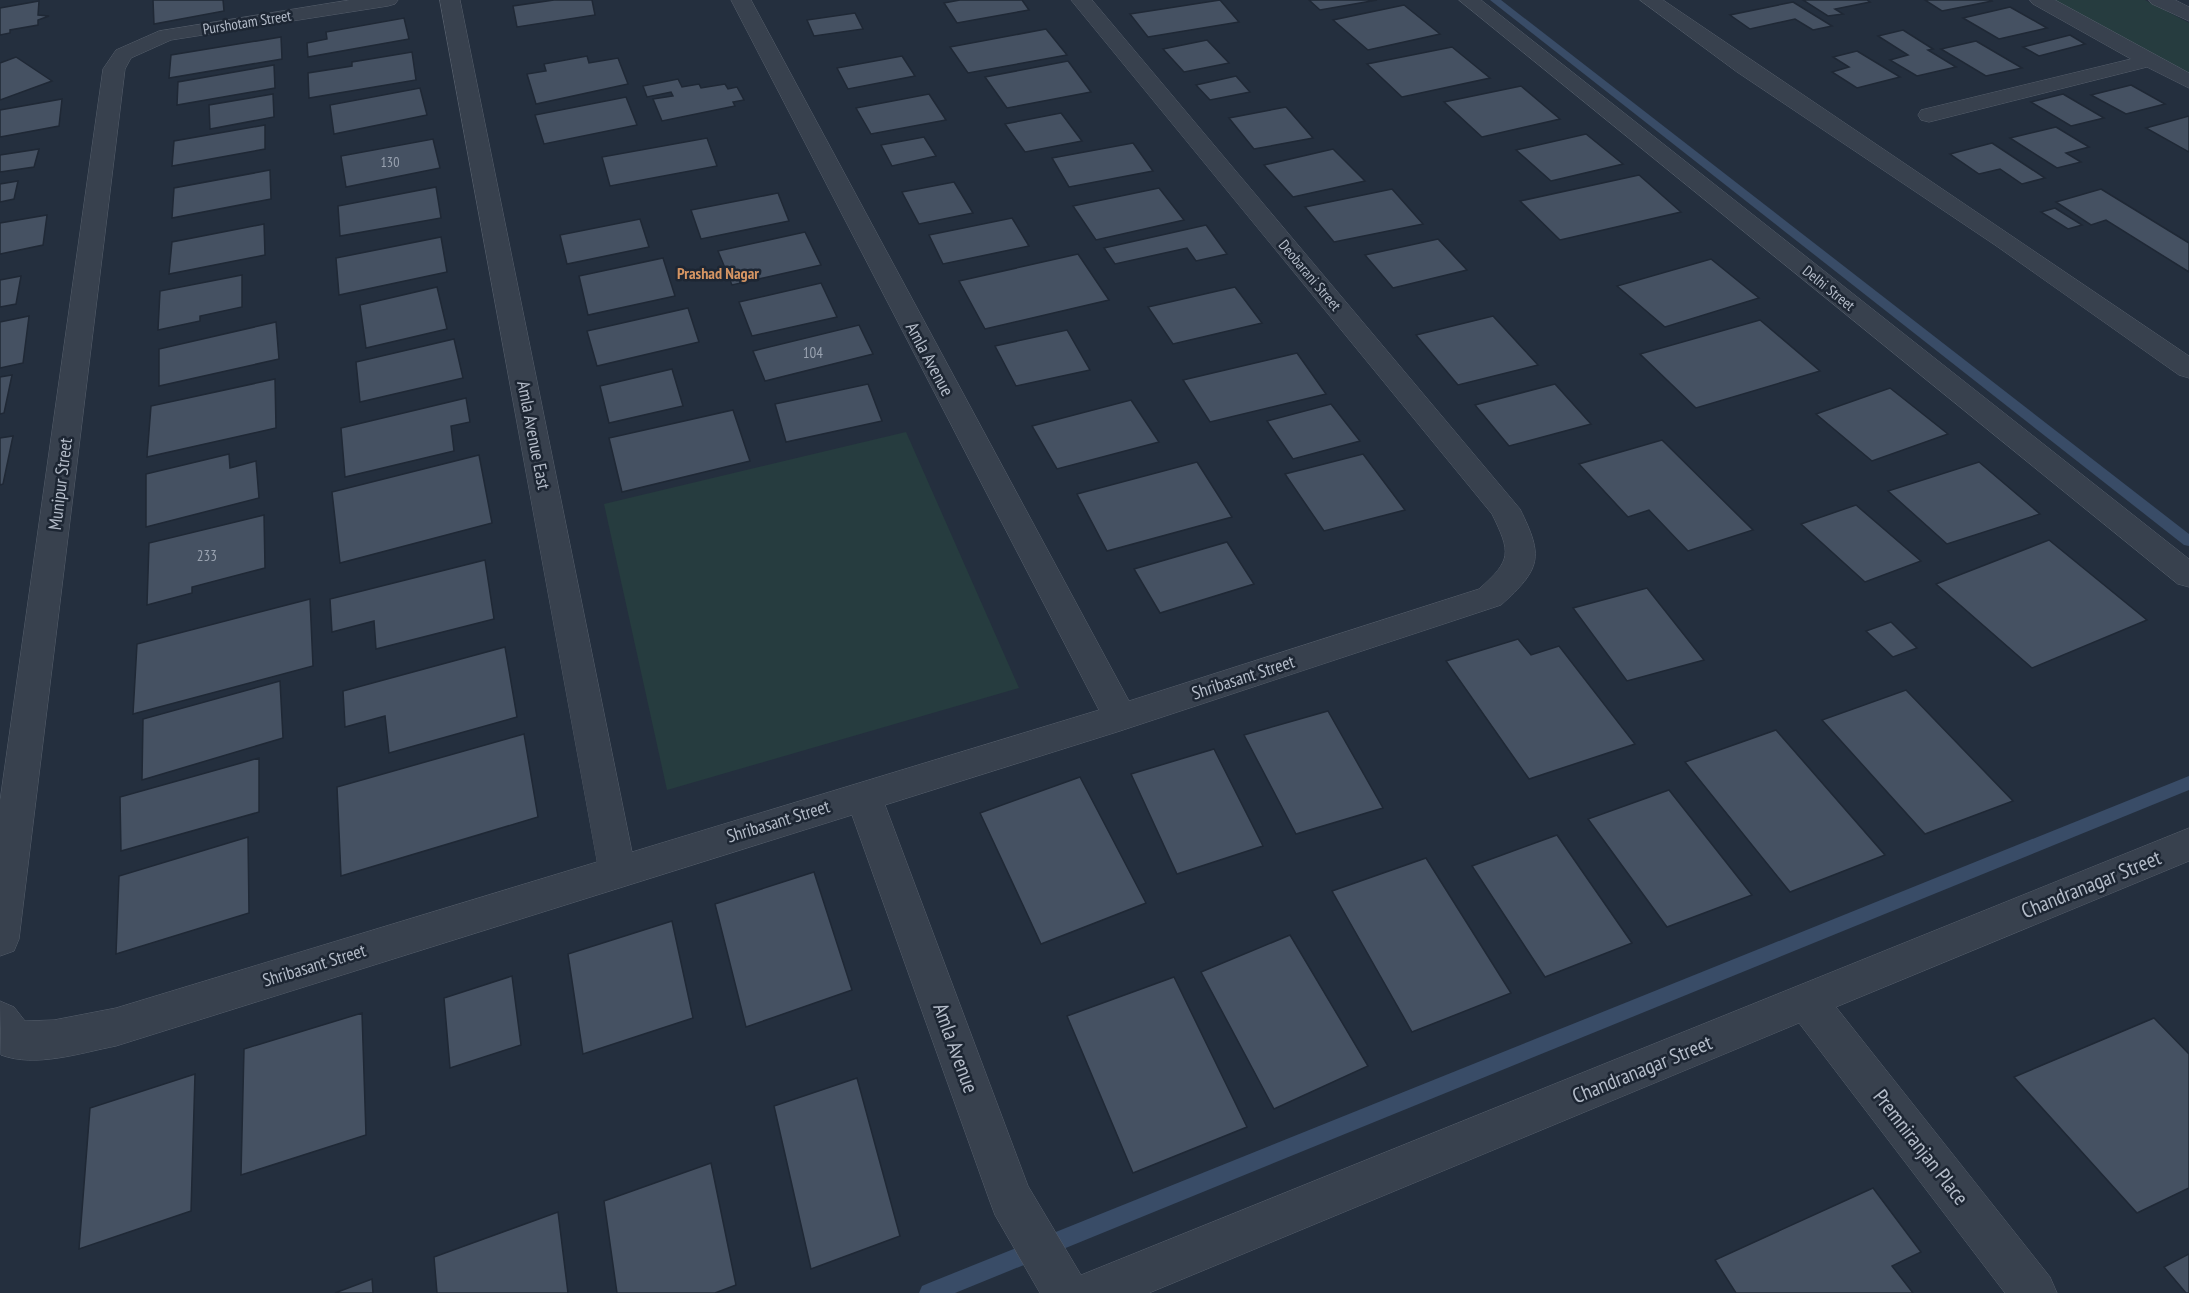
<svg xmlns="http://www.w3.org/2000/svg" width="2189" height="1293" font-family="'PT Sans Narrow',sans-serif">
	<rect width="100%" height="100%" fill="#242f3e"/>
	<!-- green -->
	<g fill="#263c3f">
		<polygon points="2054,0 2145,0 2189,23 2189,74"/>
		<polygon points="906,432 1019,688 667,790 604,504"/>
	</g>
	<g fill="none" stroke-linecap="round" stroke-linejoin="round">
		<!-- stream -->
		<g fill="#394c67" fill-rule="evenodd">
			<polygon points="1490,0 1501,0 2189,534 2189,546 2184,545"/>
			<polygon points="2189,776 2189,790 955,1293 919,1293 922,1286 929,1283"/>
		</g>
	</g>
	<!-- building -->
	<g fill="#455162" stroke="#1f2835" stroke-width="1.5">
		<polygon points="153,0 223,0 224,11 154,24"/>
		<polygon points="554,0 592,0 595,15 517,27 513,6"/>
		<polygon points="960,0 1022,0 1029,10 957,23 944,3"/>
		<polygon points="1220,0 1239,22 1148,37 1130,14"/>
		<polygon points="1309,0 1377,0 1320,10"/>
		<polygon points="1803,0 1867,0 1870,2 1835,9 1843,14 1828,16"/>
		<polygon points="1925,0 1991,0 1992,1 1942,11"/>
		<polygon points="39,1 38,15 49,16 38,20 38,25 10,30 10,33 0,35 0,8"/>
		<polygon points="1793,2 1832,26 1813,30 1795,19 1750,29 1730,15"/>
		<polygon points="1404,5 1440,34 1368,50 1333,20"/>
		<polygon points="2010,7 2047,28 1999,39 1963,18"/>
		<polygon points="855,13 863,29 814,36 807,20"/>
		<polygon points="404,18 409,39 308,57 307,43 327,39 326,32"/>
		<polygon points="1046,29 1067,55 968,73 950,47"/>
		<polygon points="1903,30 1933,49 1928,50 1956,67 1917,76 1890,60 1908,55 1878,36"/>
		<polygon points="2070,35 2085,44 2039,56 2023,47"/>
		<polygon points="281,37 282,59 169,78 171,55"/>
		<polygon points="1207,40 1229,63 1184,72 1163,49"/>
		<polygon points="1976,41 2022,68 1986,76 1941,49"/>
		<polygon points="1452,47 1490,78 1402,97 1367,64"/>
		<polygon points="1857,51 1900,77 1857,88 1832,72 1849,67 1833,57"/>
		<polygon points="412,52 416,80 309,98 308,73 352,66 352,62"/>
		<polygon points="587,56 589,63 618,58 628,84 536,104 527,74 546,71 544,64"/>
		<polygon points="902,56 915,76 848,89 837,68"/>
		<polygon points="16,57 52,81 0,100 0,63"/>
		<polygon points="1068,61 1091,92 1007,108 985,77"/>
		<polygon points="274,65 275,88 177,105 178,82"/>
		<polygon points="1236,76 1250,92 1210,100 1196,85"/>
		<polygon points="678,79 682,87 699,84 701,88 725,84 728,89 737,87 744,100 733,102 735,106 662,121 653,99 673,96 671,92 647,97 643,86"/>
		<polygon points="2131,85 2165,104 2126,114 2091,95"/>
		<polygon points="1521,86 1560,119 1482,137 1444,102"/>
		<polygon points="420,88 427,115 334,134 330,105"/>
		<polygon points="273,94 274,117 210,129 209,105"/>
		<polygon points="929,94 946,120 871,134 856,108"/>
		<polygon points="2063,94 2104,118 2071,126 2031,102"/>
		<polygon points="626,97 637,125 544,144 535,115"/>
		<polygon points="62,99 59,126 0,137 0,110"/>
		<polygon points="1286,107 1313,138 1254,149 1229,118"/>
		<polygon points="1061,113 1082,141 1025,152 1005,124"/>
		<polygon points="2189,116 2189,152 2146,128"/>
		<polygon points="265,125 265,149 172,166 174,141"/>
		<polygon points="2056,127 2089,147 2066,153 2081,162 2057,168 2010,138"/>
		<polygon points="1586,134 1623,164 1551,181 1516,150"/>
		<polygon points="924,137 936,156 892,166 881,145"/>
		<polygon points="707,138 717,166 610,186 602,157"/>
		<polygon points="433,139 440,168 346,187 341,156"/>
		<polygon points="1133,143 1153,171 1069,187 1052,158"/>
		<polygon points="1992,143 2045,178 2022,184 2000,169 1979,174 1950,154"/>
		<polygon points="39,149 34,167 0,172 0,155"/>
		<polygon points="1333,149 1365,181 1293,197 1264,165"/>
		<polygon points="270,170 271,199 172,218 174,188"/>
		<polygon points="1639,175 1681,212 1560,240 1520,201"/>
		<polygon points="18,181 14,199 0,202 0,184"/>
		<polygon points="954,182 973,213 919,224 902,192"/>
		<polygon points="436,187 441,218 340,236 338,206"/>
		<polygon points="1159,188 1184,220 1096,240 1073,206"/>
		<polygon points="1392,189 1423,224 1334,242 1305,207"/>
		<polygon points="2101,189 2189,243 2189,272 2106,220 2091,225 2056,202"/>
		<polygon points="778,193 789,221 701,239 691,210"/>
		<polygon points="2055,208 2082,225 2068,229 2041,212"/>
		<polygon points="47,215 43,245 0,254 0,223"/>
		<polygon points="1012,218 1029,246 943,264 929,235"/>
		<polygon points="640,219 649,247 567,264 560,235"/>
		<polygon points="264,224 265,255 169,274 172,242"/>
		<polygon points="1206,225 1227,254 1196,261 1187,248 1115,264 1104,248"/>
		<polygon points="805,232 821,265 732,285 718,251"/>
		<polygon points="441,237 447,272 339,295 336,258"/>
		<polygon points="1438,239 1467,270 1393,288 1365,255"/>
		<polygon points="1078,254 1109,300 985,329 959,281"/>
		<polygon points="663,258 675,296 588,315 579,276"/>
		<polygon points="1711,259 1759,298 1665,327 1617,286"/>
		<polygon points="242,275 242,307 200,316 200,321 158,330 160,291"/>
		<polygon points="21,276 16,304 0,307 0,280"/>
		<polygon points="821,283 837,317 752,336 739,302"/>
		<polygon points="437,287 447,329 366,348 360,305"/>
		<polygon points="1235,287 1262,323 1173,344 1148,307"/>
		<polygon points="688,308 699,342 597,366 587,331"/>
		<polygon points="29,316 23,363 0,368 0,322"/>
		<polygon points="1493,316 1538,365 1458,385 1416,335"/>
		<polygon points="1760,320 1820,371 1696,408 1640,354"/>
		<polygon points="276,322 279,359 159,386 159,349"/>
		<polygon points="859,325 873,354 765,381 753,351"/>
		<polygon points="1067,330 1090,370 1016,386 995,346"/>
		<polygon points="454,339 463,378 360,402 356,362"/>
		<polygon points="1297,353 1326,394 1210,422 1183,380"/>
		<polygon points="672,369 683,406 609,423 600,386"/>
		<polygon points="12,375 4,413 0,414 0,377"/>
		<polygon points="275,379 276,428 147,457 151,406"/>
		<polygon points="868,384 882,421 786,442 775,404"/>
		<polygon points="1555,384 1591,424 1509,446 1475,405"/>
		<polygon points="1890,388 1948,434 1872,461 1816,414"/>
		<polygon points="466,398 470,422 451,426 454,451 345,477 341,428"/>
		<polygon points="1131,400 1159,442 1057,469 1032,426"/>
		<polygon points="1331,404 1360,441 1293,459 1267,421"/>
		<polygon points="733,410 750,461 622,492 609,438"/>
		<polygon points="13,436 3,484 0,485 0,438"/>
		<polygon points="1662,440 1753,530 1688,551 1649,510 1628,517 1579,464"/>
		<polygon points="229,454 230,468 256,461 259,498 146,527 146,474"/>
		<polygon points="1363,454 1405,510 1324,531 1285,474"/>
		<polygon points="479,455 492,523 340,563 332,492"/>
		<polygon points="1197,462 1232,517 1107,551 1077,494"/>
		<polygon points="1979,462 2040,514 1947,544 1888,491"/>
		<polygon points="1856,505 1921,561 1865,582 1801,524"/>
		<polygon points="264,515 265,568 192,587 192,593 147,605 149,543"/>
		<polygon points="2049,540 2147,620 2032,668 1936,584"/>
		<polygon points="1227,542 1254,584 1160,613 1134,569"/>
		<polygon points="485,560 494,619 376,649 374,621 332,632 330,599"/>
		<polygon points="1647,588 1704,660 1627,681 1573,608"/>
		<polygon points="310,599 313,666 133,714 137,644"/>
		<polygon points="1891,622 1917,648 1893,657 1866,631"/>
		<polygon points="1518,639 1531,655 1559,646 1635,744 1529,779 1446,661"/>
		<polygon points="505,647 517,717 389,753 385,716 345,727 343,691"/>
		<polygon points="280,681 283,738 142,780 143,719"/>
		<polygon points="1906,690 2013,801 1925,834 1822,720"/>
		<polygon points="1328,711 1383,808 1296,834 1244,735"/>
		<polygon points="1776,730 1885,855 1790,892 1685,762"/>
		<polygon points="524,734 538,817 341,876 337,787"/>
		<polygon points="1214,749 1263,846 1177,874 1131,774"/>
		<polygon points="259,758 259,812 121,851 120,797"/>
		<polygon points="1080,777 1146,903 1041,944 980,813"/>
		<polygon points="1669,790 1752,895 1667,927 1588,819"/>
		<polygon points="1557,835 1632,943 1545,977 1472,866"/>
		<polygon points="248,837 249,913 116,954 119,876"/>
		<polygon points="1426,858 1511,993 1412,1032 1332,891"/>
		<polygon points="814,872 852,990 746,1027 715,904"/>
		<polygon points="672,921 693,1018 583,1054 568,954"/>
		<polygon points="1290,935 1368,1066 1274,1109 1201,972"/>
		<polygon points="512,976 521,1045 450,1068 444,998"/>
		<polygon points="1174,977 1247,1127 1133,1173 1067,1016"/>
		<polygon points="362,1013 366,1135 241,1175 244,1049"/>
		<polygon points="2154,1018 2189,1054 2189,1188 2137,1213 2014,1077"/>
		<polygon points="195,1074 191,1211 79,1249 90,1108"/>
		<polygon points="857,1078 900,1236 811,1269 774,1106"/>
		<polygon points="711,1163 736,1285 715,1293 617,1293 604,1201"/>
		<polygon points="1873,1188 1921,1252 1892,1266 1913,1293 1736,1293 1715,1260"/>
		<polygon points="558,1212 568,1293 437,1293 434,1257"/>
		<polygon points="2189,1254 2189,1293 2186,1293 2164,1267"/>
		<polygon points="372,1279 373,1293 335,1293"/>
	</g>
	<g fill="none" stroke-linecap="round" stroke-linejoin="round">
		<!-- minor casing -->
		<g stroke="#565f6c" stroke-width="1">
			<g id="minor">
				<polygon points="350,0 398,0 395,4 388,6 171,40 131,58 125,69 19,939 14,951 0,956 0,801 103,69 116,50 159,31"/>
				<path d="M 440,0 L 460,0 L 632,852 L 1099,710 L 731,0 L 751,0 L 1129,701 L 1479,589 C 1512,560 1511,553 1492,514 L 1071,0 L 1092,0 L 1520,509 C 1544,557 1541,569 1501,605 L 1120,731 L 885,805 L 1028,1186 L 1081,1275 L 2189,828 L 2189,861 L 1836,1007 L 2050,1277 L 2057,1293 L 2005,1293 L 1799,1023 L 1149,1293 L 1040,1293 L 995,1215 L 989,1199 L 852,815 L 116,1046 C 80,1053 36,1068 1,1055 L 0,1001 L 14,1007 L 25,1021 L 54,1020 L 116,1008 L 597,862 Z"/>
				<polygon points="1459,0 1481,0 2189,559 2189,587 2178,584"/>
				<polygon points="1640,0 1663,0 2189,356 2189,378 2179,375 1995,245 1737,72"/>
				<polygon points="2030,0 2055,0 2189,73 2189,88 2147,67 1929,122 1921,120 1918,115 1921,110 2131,59 2033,4"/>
				<polygon points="2149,0 2175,0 2189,7 2189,21 2152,4"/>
			</g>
		</g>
		<!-- minor -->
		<use href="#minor" fill="#38414e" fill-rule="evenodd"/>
	</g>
	<g text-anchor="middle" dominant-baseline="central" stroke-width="5" stroke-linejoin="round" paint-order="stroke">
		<!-- far-number labels -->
		<g font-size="14" fill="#98a1af">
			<text x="390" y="162">130</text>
		</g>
		<!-- far-street labels -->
		<g font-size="15" fill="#b4bcc9" stroke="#1d2633">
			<text transform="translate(247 22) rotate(-9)">Purshotam Street</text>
			<text transform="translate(1310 275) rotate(50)">Deobarani Street</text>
			<text transform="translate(1829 288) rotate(39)">Delhi Street</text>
		</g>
		<!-- number labels -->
		<g font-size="15" fill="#98a1af">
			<text x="813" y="352">104</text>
			<text x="207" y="555">233</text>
		</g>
		<!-- far-neighbourhood labels -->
		<g font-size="16" font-weight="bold" fill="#d59563" stroke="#1d2633">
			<text x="718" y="273">Prashad Nagar</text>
		</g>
		<!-- street labels -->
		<g font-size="18" fill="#b4bcc9" stroke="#1d2633">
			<text transform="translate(930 359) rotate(62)">Amla Avenue</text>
			<text transform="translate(534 435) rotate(79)">Amla Avenue East</text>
			<text transform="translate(60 484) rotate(-83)">Munipur Street</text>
			<text transform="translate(1243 677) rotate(-18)">Shribasant Street</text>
			<text transform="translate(778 821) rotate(-17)">Shribasant Street</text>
			<text transform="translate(314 965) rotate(-17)">Shribasant Street</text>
		</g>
		<!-- near-street labels -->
		<g font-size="21" fill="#b4bcc9" stroke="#1d2633">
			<text transform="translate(2091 884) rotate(-22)">Chandranagar Street</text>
			<text transform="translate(956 1048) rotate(70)">Amla Avenue</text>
			<text transform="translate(1642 1069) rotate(-22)">Chandranagar Street</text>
			<text transform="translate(1921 1147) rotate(52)">Premniranjan Place</text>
		</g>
	</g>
</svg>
